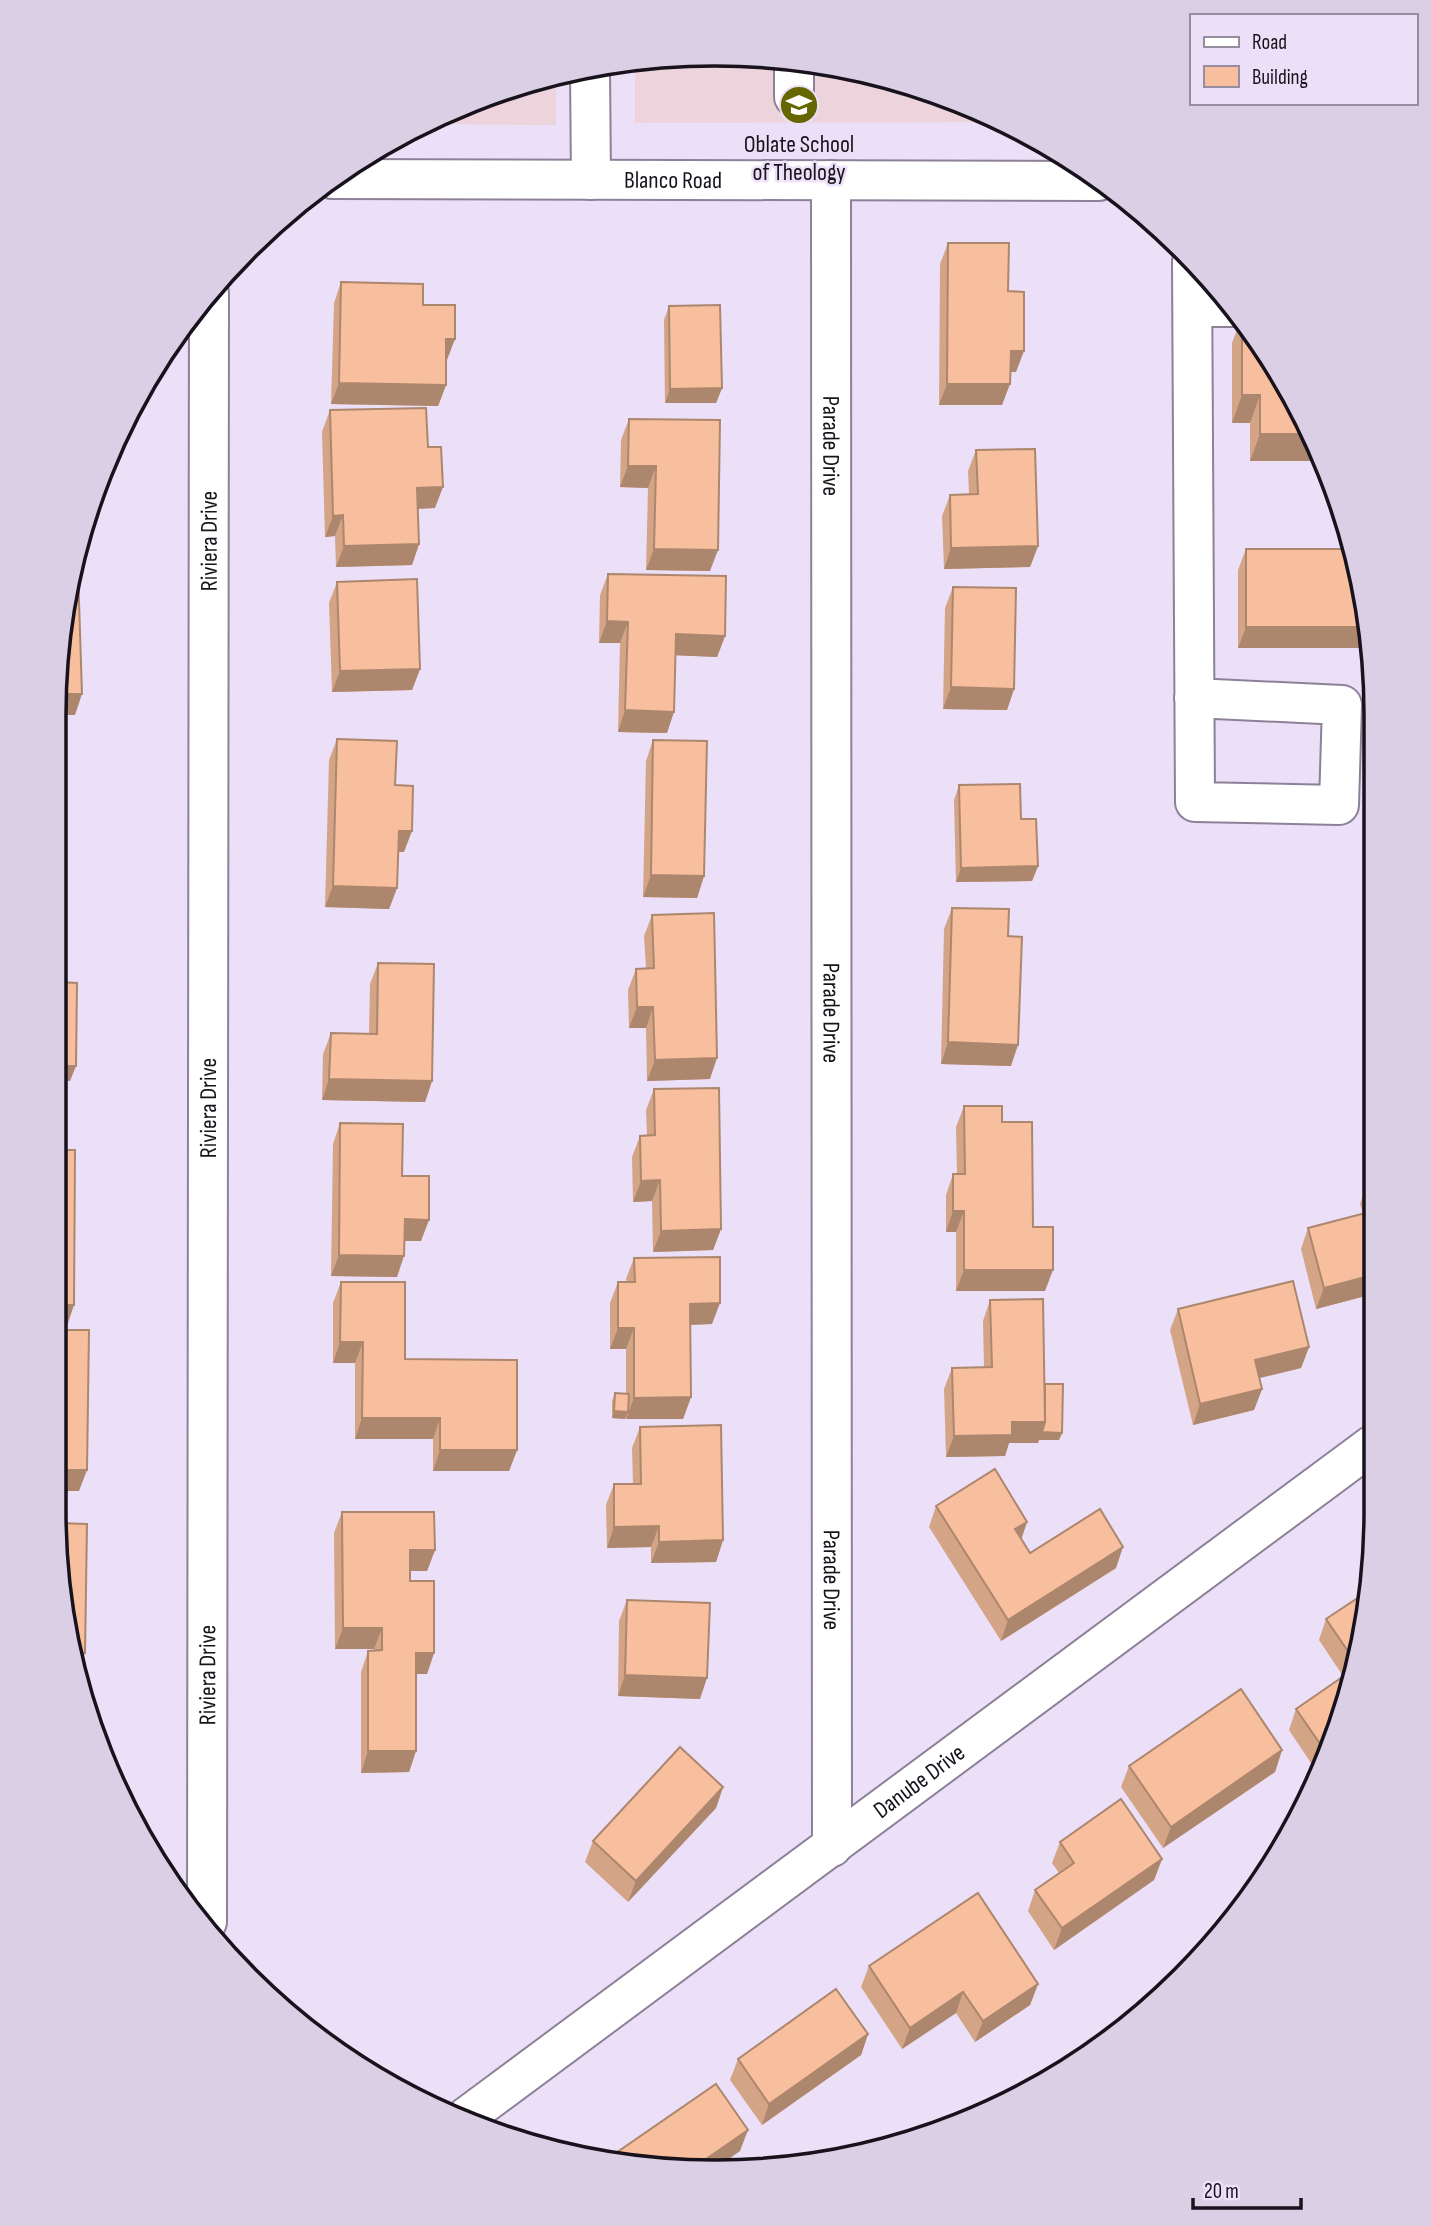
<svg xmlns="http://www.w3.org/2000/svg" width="1431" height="2226" font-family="'Sofia Sans Condensed',sans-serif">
	<rect width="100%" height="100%" fill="#ecdff8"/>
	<!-- education -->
	<g fill="#edd4dc">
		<polygon points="672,56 801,60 928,89 999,122 635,123 635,62"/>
		<polygon points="556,75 556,125 420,124 544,77"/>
	</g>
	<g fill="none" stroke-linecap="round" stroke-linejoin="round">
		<!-- minor casing -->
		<g stroke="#8d8198" stroke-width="42">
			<g id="minor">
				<polyline points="794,60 794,97"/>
				<polyline points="590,69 591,180"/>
				<path id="s1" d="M 831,180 L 832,1847"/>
				<polyline points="1192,262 1195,802 1339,805 1342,705 1194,698"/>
				<polyline points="1193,307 1235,307"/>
				<path id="s2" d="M 207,1922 L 209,293"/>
				<path id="s3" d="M 466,2117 L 1372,1445"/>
			</g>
		</g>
		<!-- major casing -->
		<g stroke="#8d8198" stroke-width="42">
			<g id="major">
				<path id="s4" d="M 332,179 L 1099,181"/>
			</g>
		</g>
		<!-- minor -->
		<use href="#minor" stroke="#fff" stroke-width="38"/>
		<!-- major -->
		<use href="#major" stroke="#fff" stroke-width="38"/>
	</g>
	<!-- wall -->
	<g fill="#d4a487">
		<polygon points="948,243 1008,291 1016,372 1010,372 1002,405 939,405 940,264"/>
		<polygon points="341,282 423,305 447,360 446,360 446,385 438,406 331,404 334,303"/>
		<polygon points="669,306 722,388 716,403 665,403 664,320"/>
		<polygon points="1242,316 1323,461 1250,461 1250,423 1232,423 1232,343"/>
		<polygon points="330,410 428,447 435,508 418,509 419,544 412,565 336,567 335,536 325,537 322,432"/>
		<polygon points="629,419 720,420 710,571 646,570 648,488 620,487 621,440"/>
		<polygon points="976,450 1038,546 1030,567 944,569 942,516 950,495 969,494 968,471"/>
		<polygon points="1246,549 1371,648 1238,648 1238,570"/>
		<polygon points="608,574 725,636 717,657 676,655 667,733 618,732 620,643 599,643 600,595"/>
		<polygon points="337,582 420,669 412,690 332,692 329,603"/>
		<polygon points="953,587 1014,689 1007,710 943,709 945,608"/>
		<polygon points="337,739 395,785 404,852 398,852 397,888 389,909 325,907 329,760"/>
		<polygon points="653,740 704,876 697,898 643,897 646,761"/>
		<polygon points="959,785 1021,819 1038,866 1032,881 956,882 954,800"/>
		<polygon points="952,908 1008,936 1011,1066 941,1064 944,929"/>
		<polygon points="652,915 710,1079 647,1081 646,1028 629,1028 628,990 636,969 646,968 644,936"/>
		<polygon points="378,963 432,1081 425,1102 322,1100 323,1054 331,1033 369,1033 370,984"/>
		<polygon points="654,1089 721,1229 713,1250 653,1252 652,1201 633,1202 632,1157 640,1136 647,1135 646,1110"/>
		<polygon points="964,1106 1002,1122 1033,1227 1045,1291 956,1291 956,1232 946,1232 946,1195 953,1174 957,1174 956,1127"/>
		<polygon points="340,1123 402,1176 421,1241 405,1241 397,1277 331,1276 333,1144"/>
		<polygon points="1373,1181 1373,1294 1316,1309 1301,1249 1308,1228 1363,1213 1360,1204 1367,1183"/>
		<polygon points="634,1258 712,1324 691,1325 691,1397 683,1419 626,1419 626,1416 625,1419 612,1418 612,1401 615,1393 626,1394 626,1349 610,1349 610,1303 618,1282 627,1282 626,1279"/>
		<polygon points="341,1282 405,1359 517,1450 509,1471 433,1471 433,1439 355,1439 355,1363 333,1363 333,1303"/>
		<polygon points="990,1300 1045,1384 1062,1433 1059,1440 1039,1440 1038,1443 1009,1443 1005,1456 946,1457 944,1389 952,1368 984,1367 983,1321"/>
		<polygon points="1178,1309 1309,1347 1301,1368 1259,1378 1262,1389 1254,1410 1193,1425 1170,1330"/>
		<polygon points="640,1427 723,1540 716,1562 651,1563 651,1547 607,1548 606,1505 614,1484 633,1484 632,1448"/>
		<polygon points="936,1506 1027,1522 1021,1539 1030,1553 1116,1568 1001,1641 929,1527"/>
		<polygon points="342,1512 435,1550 427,1571 410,1571 410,1581 434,1653 427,1674 416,1674 416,1751 409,1772 361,1773 361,1672 368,1651 374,1651 374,1649 335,1649 334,1533"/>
		<polygon points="1371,1596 1329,1755 1313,1766 1289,1730 1296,1709 1343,1676 1319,1640 1326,1619"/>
		<polygon points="627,1600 700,1699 618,1696 619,1621"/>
		<polygon points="1282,1750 1275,1772 1163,1848 1121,1787 1129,1766"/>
		<polygon points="723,1787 716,1808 628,1902 585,1862 593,1841"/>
		<polygon points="1300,1806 1285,1830 1284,1828 1289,1814"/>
		<polygon points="1060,1842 1162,1859 1154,1880 1054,1950 1028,1911 1035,1890 1059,1873 1052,1863"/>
		<polygon points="869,1966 1038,1984 1030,2005 975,2042 956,2013 902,2049 861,1987"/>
		<polygon points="868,2034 861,2055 762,2125 730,2080 738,2059"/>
	</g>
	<!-- shaded-wall -->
	<g fill="#ad866e">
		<polygon points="446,339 455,339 447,360 439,360"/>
		<polygon points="1011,351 1024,351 1016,372 1003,372"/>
		<polygon points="339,383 446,385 438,406 331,404"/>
		<polygon points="947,384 1010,384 1002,405 939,405"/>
		<polygon points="722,388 716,403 665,403 670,389"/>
		<polygon points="1242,395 1260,395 1250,423 1232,423"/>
		<polygon points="1260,434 1312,434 1323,461 1250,461"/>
		<polygon points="628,466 656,466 648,488 620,487"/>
		<polygon points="443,487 435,508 410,509 417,488"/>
		<polygon points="343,515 335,536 325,537 333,516"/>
		<polygon points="419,544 412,565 336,567 344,546"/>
		<polygon points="1038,546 1030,567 944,569 951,548"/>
		<polygon points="654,549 718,550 710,571 646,570"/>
		<polygon points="607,621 628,622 620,643 599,643"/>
		<polygon points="1246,627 1368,627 1371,648 1238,648"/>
		<polygon points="676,634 725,636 717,657 668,655"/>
		<polygon points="420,669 412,690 332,692 340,671"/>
		<polygon points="951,687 1014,689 1007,710 943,709"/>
		<polygon points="60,694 82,694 75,715 59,715"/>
		<polygon points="625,710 674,712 667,733 618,732"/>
		<polygon points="399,831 412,831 404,852 391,852"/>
		<polygon points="1038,866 1032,881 956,882 961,868"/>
		<polygon points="651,875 704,876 697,898 643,897"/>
		<polygon points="333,886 397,888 389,909 325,907"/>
		<polygon points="637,1007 653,1007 646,1028 629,1028"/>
		<polygon points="948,1042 1018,1045 1011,1066 941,1064"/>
		<polygon points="717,1058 710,1079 647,1081 655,1060"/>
		<polygon points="57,1066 76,1066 70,1081 57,1080"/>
		<polygon points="329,1079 432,1081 425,1102 322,1100"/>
		<polygon points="660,1180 652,1201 633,1202 641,1181"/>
		<polygon points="953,1211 964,1211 956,1232 946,1232"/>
		<polygon points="405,1219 429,1220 421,1241 397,1241"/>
		<polygon points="721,1229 713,1250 653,1252 661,1231"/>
		<polygon points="339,1255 404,1256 397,1277 331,1276"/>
		<polygon points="964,1270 1053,1270 1045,1291 956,1291"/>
		<polygon points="1373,1275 1373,1294 1316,1309 1324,1288"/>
		<polygon points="720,1303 712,1324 683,1325 690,1304"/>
		<polygon points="56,1305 74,1305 67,1326 55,1326"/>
		<polygon points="618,1328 634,1328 626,1349 610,1349"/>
		<polygon points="340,1342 363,1342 355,1363 333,1363"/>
		<polygon points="1309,1347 1301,1368 1247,1381 1255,1360"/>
		<polygon points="1262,1389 1254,1410 1193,1425 1200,1404"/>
		<polygon points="691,1397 683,1419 626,1419 634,1398"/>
		<polygon points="614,1411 628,1412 625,1419 612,1418"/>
		<polygon points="362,1418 440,1418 433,1439 355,1439"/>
		<polygon points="1012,1422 1045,1422 1062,1433 1059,1440 1039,1440 1038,1443 1009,1443 1005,1456 946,1457 954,1436"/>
		<polygon points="440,1450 517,1450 509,1471 433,1471"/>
		<polygon points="55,1470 87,1470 79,1491 54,1491"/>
		<polygon points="1027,1522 1020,1543 1015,1529"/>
		<polygon points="659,1526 651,1547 607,1548 614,1527"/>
		<polygon points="723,1540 716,1562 651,1563 659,1542"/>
		<polygon points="1123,1547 1116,1568 1001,1641 1008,1620"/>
		<polygon points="410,1550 435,1550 427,1571 403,1571"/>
		<polygon points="343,1628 382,1628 374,1649 335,1649"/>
		<polygon points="78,1653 85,1653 80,1666"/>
		<polygon points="416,1653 434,1653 427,1674 408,1674"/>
		<polygon points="625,1675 707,1678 700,1699 618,1696"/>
		<polygon points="1334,1736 1329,1755 1313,1766 1321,1745"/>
		<polygon points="1282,1750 1275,1772 1163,1848 1171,1827"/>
		<polygon points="368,1751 416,1751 409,1772 361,1773"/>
		<polygon points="723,1787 716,1808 628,1902 636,1881"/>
		<polygon points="1162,1859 1154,1880 1054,1950 1062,1928"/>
		<polygon points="1038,1984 1030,2005 975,2042 983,2021"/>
		<polygon points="963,1992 956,2013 902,2049 910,2028"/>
		<polygon points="868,2034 861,2055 762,2125 769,2104"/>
		<polygon points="748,2130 740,2151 719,2166 693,2168"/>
	</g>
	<!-- building -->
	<g fill="#f7bf9d" stroke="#ad866e" stroke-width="2">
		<polygon points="948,243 1009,243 1008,291 1024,292 1024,351 1011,351 1010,384 947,384"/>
		<polygon points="341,282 423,284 423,305 455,305 455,339 446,339 446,385 339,383"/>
		<polygon points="720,305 722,388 670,389 669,306"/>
		<polygon points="1242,316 1308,423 1312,434 1260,434 1260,395 1242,395"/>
		<polygon points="426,408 428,447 441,447 443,487 417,488 419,544 344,546 343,515 333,516 330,410"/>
		<polygon points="629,419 720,420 718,550 654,549 656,466 628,466"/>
		<polygon points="1035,449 1038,546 951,548 950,495 978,494 976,450"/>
		<polygon points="1246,549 1355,549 1368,627 1246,627"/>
		<polygon points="78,570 82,694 60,694 60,629"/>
		<polygon points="608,574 726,576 725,636 676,634 674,712 625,710 628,622 607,621"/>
		<polygon points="417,579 420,669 340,671 337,582"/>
		<polygon points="953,587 1016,588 1014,689 951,687"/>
		<polygon points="337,739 397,741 395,785 413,786 412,831 399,831 397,888 333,886"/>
		<polygon points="653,740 707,741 704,876 651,875"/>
		<polygon points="1020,784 1021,819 1036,819 1038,866 961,868 959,785"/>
		<polygon points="952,908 1009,909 1008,936 1022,937 1018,1045 948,1042"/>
		<polygon points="714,913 717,1058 655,1060 653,1007 637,1007 636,969 654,968 652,915"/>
		<polygon points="378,963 434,964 432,1081 329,1079 331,1033 377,1034"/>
		<polygon points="58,982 77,983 76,1066 57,1066"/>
		<polygon points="719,1088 721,1229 661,1231 660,1180 641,1181 640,1136 655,1135 654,1089"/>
		<polygon points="964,1106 1002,1106 1002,1122 1032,1122 1033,1227 1053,1227 1053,1270 964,1270 964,1211 953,1211 953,1174 965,1174"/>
		<polygon points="340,1123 403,1124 402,1176 429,1176 429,1220 405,1219 404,1256 339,1255"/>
		<polygon points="57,1150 75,1150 74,1305 56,1305"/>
		<polygon points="1373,1181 1373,1202 1367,1183"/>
		<polygon points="1373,1211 1373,1275 1324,1288 1308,1228"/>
		<polygon points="720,1257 720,1303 690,1304 691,1397 634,1398 634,1328 618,1328 618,1282 635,1282 634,1258"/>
		<polygon points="1293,1281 1309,1347 1255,1360 1262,1389 1200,1404 1178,1309"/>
		<polygon points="341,1282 405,1282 405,1359 517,1360 517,1450 440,1450 440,1418 362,1418 363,1342 340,1342"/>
		<polygon points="1043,1299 1045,1422 1012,1422 1012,1435 954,1436 952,1368 992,1367 990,1300"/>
		<polygon points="55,1330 89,1330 87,1470 55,1470"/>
		<polygon points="1045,1384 1063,1384 1062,1433 1042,1432 1045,1422"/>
		<polygon points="615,1393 629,1394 628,1412 614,1411"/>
		<polygon points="721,1425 723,1540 659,1542 659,1526 614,1527 614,1484 641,1484 640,1427"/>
		<polygon points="995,1469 1027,1522 1015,1529 1030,1553 1100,1509 1123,1547 1008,1620 936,1506"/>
		<polygon points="342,1512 434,1512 435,1550 410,1550 410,1581 434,1581 434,1653 416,1653 416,1751 368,1751 368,1651 382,1650 382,1628 343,1628"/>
		<polygon points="56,1523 87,1524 85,1653 78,1653"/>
		<polygon points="1371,1589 1371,1596 1354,1660 1326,1619"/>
		<polygon points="627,1600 710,1603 707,1678 625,1675"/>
		<polygon points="1351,1671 1334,1736 1321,1745 1296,1709"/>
		<polygon points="1241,1689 1282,1750 1171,1827 1129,1766"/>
		<polygon points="680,1747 723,1787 636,1881 593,1841"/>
		<polygon points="1121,1799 1162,1859 1062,1928 1035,1890 1074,1863 1060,1842"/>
		<polygon points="1300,1806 1292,1818 1289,1814"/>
		<polygon points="978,1893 1038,1984 983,2021 963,1992 910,2028 869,1966"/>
		<polygon points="836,1989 868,2034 769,2104 738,2059"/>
		<polygon points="716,2084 748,2130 693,2168 673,2170 616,2159 613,2155"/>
	</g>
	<!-- icons -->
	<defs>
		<g id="university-disc" transform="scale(2.0125)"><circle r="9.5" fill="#660" stroke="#ecdff8"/><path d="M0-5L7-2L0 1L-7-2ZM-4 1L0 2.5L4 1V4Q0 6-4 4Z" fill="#fff"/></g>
	</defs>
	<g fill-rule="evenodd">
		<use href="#university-disc" x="799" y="105"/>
	</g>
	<g text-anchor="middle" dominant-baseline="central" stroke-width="5" stroke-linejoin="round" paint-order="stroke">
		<!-- poi labels -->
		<g font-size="24" fill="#17121b" stroke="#ecdff8">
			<text x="799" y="144">Oblate School<tspan x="799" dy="28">of Theology</tspan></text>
		</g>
		<!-- street labels -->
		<g font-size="24" fill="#17121b" stroke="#ecdff8">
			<text stroke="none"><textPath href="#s4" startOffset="341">Blanco Road</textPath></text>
			<text stroke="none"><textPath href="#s1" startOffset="266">Parade Drive</textPath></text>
			<text stroke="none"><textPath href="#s2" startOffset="1381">Riviera Drive</textPath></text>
			<text stroke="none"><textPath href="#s1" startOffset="833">Parade Drive</textPath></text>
			<text stroke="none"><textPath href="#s2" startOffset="814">Riviera Drive</textPath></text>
			<text stroke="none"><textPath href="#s1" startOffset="1400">Parade Drive</textPath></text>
			<text stroke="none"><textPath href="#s2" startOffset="247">Riviera Drive</textPath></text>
			<text stroke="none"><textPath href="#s3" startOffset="564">Danube Drive</textPath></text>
		</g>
	</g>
	<!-- crop -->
	<path d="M0 0H1431V2226H0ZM715 66H715A649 649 0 0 1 1364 715V1511A649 649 0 0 1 715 2160H715A649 649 0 0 1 66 1511V715A649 649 0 0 1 715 66Z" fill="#dbcfe6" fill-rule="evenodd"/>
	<path fill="none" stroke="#17121b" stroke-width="3.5" d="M715 66H715A649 649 0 0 1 1364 715V1511A649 649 0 0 1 715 2160H715A649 649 0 0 1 66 1511V715A649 649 0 0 1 715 66Z"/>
	<!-- legend -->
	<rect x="1190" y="14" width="228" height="91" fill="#ecdff8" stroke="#978da0" stroke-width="2"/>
	<rect x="1204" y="37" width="35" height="10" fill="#ffffff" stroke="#978da0" stroke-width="2"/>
	<text x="1252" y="49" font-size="21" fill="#17121b">Road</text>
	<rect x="1204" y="66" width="35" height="21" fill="#f7bf9d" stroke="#978da0" stroke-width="2"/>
	<text x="1252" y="84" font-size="21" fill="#17121b">Building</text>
	<!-- scale -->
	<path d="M1193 2198v10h108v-10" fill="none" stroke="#17121b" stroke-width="3.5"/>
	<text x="1204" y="2198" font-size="21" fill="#17121b" stroke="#ecdff8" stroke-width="5" paint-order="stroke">20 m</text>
</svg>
